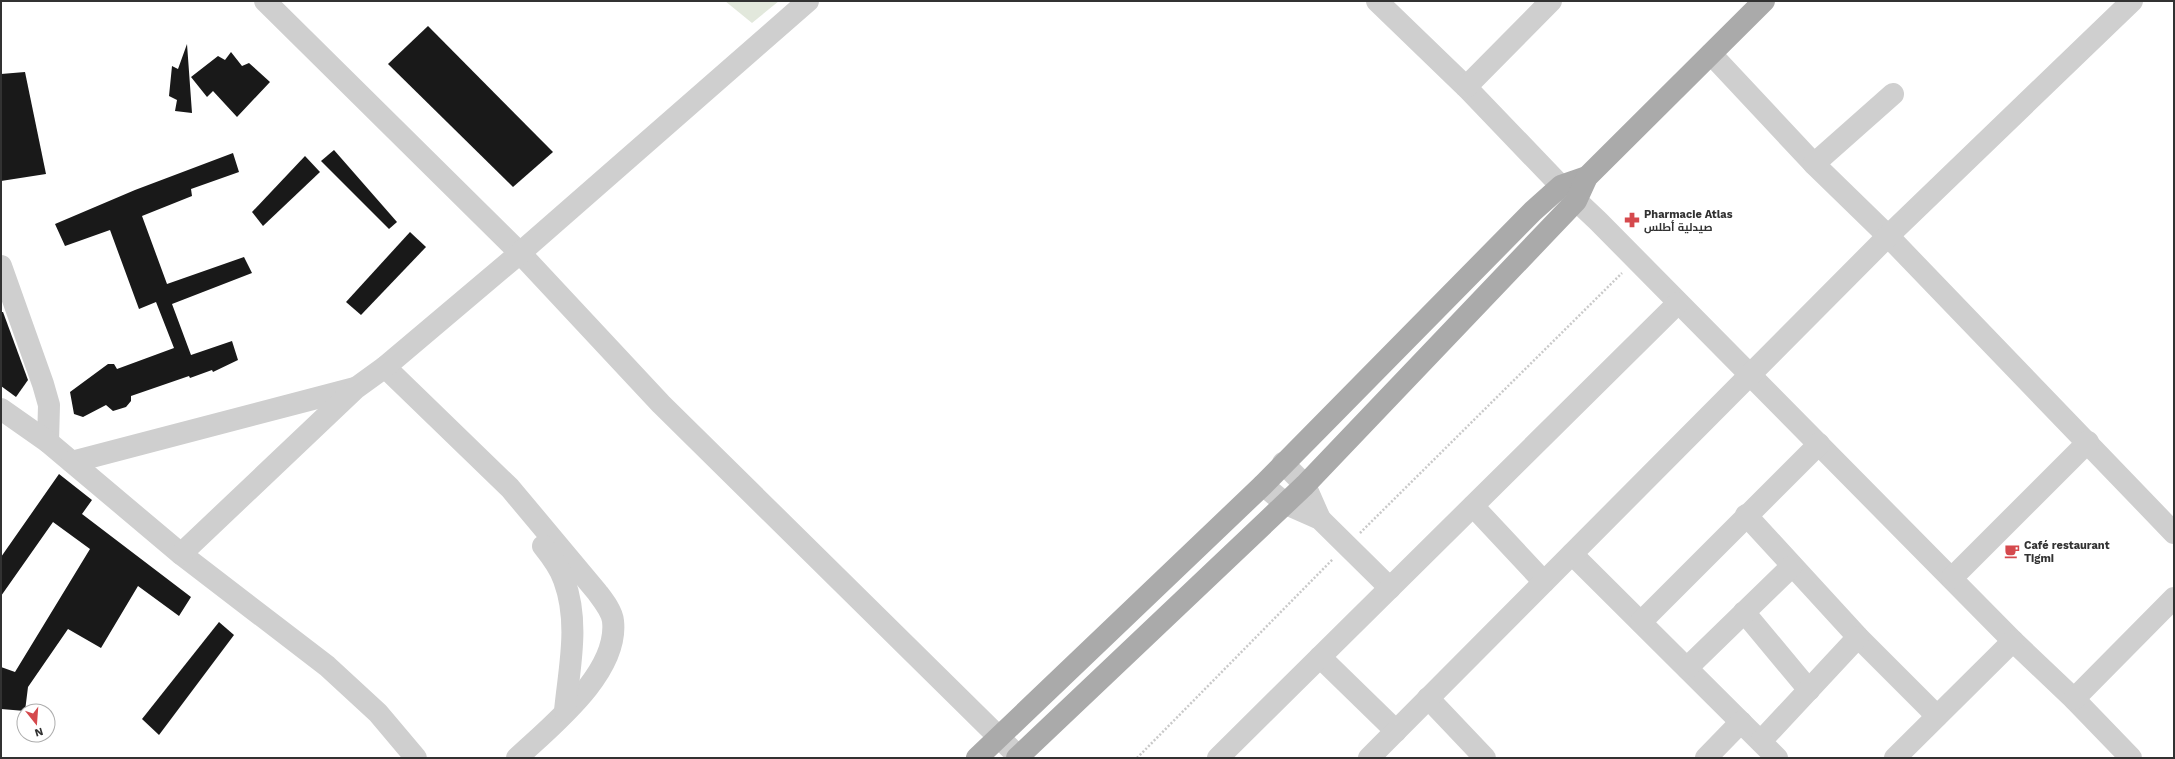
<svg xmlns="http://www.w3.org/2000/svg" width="2175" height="759" font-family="'Work Sans',Cairo,sans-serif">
	<rect width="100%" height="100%" fill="#fff"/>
	<!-- green -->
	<polygon fill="#e2e8dc" points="725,1 779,1 752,23"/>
	<!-- building -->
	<g fill="#191919">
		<polygon points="428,26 553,152 513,187 388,64"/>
		<polygon points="187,44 192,113 175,111 177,100 169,96 172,66 178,69"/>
		<polygon points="231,52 242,66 249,63 270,82 237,117 213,91 207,97 191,77 218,56 225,60"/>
		<polygon points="25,72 46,174 1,181 1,74"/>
		<polygon points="334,150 397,222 389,229 321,161"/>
		<polygon points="233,153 239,172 191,189 192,196 142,216 167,284 244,257 252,273 172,304 191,355 232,341 238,360 213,372 212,370 190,378 189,376 131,396 131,401 126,407 113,411 106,405 83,417 74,414 70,392 108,364 114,364 117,369 174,348 156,302 139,309 110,230 65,246 55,224 135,190"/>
		<polygon points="305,156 320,172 263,226 252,212"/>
		<polygon points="410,232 426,247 361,315 346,302"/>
		<polygon points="1,312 3,312 28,380 16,397 1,386"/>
		<polygon points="59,474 92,500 82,514 191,597 179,616 138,586 101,648 68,629 28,687 25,711 1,709 1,667 15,672 90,549 53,522 1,596 1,557"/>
		<polygon points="219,622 234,635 159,735 142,719"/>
	</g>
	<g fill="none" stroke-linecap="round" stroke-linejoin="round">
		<!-- path -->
		<g stroke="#c9c9c9" stroke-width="2.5" stroke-dasharray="2 2" stroke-linecap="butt">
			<polyline points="1360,533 1622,273"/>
			<polyline points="1137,758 1333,559"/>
		</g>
		<!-- minor -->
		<g stroke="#cfcfcf" stroke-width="22">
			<polyline points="265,1 520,253 661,404 1020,758"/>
			<polyline points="1377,1 1466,87 1561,186 1598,221 2013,641 2074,699 2131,758"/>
			<polyline points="1711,54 1814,164 1888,236 2174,533"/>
			<polyline points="1466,87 1551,1"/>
			<polyline points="1814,164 1893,94"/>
			<polyline points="1,266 43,384 49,405 48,442"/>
			<path d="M 385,367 L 510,488 L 597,592 C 603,600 612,611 613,621 C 619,673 551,726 517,758"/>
			<polyline points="1,409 48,442 181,554 327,666 378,713 416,758"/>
			<polyline points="72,462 355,388"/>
			<polyline points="1283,463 1305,485 1320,519"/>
			<polyline points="1263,485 1286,504 1320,519 1390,588"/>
			<polyline points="1473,506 1544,582"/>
			<polyline points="1746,515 1858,637 1937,716"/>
			<path d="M 543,546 C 551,556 560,568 564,580 C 580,623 569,668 565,711"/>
			<polyline points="181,554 356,388 385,367 520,253 808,1"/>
			<polyline points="1572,554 1777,758"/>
			<polyline points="1952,578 2088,442"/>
			<polyline points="1744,612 1809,690"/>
			<polyline points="1641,622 1819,444"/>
			<polyline points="1320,657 1396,731"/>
			<polyline points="1687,668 1792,566"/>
			<polyline points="1428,698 1485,758"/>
			<polyline points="2074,699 2174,598"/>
			<polyline points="1761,741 1858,637"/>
			<polyline points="1218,758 1678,303"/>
			<polyline points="1369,758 1888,236 2132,1"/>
			<polyline points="1706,758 1741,722"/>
			<polyline points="1895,758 2013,641"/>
		</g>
		<!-- major -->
		<g stroke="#aaa" stroke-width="22">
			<polyline points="977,758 1263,485 1533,211 1561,186 1587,177"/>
			<polyline points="1017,758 1305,485 1576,201 1587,177 1764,1"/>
		</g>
	</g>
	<!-- icons -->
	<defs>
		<g id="pharmacy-bare" transform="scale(1.2)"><path d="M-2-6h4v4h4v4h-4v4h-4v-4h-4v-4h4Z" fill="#d5494d" stroke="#fff" stroke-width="2.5" paint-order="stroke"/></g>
		<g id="cafe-bare" transform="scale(1.2)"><path d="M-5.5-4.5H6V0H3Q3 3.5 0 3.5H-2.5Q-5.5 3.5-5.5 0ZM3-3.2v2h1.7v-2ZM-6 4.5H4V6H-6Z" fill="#d5494d" stroke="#fff" stroke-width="2.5" paint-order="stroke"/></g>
	</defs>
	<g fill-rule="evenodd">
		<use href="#pharmacy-bare" x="1632" y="220"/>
		<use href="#cafe-bare" x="2012" y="551"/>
	</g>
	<g text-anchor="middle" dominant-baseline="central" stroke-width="4" stroke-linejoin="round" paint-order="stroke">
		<!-- poi labels -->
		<g font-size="11" font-weight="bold" fill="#323232" stroke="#fff" text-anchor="start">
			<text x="1644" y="214">Pharmacie Atlas<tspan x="1644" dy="13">صيدلية أطلس</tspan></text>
			<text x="2024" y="545">Café restaurant<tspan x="2024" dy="13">Tigmi</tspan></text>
		</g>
	</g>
	<!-- border -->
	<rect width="2175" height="759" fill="none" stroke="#323232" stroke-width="4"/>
	<!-- north arrow -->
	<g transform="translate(36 723) rotate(163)"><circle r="19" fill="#ffffff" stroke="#adadad"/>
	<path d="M0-3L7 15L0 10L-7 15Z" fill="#d5494d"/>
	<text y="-6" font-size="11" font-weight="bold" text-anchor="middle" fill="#323232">N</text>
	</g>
</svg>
